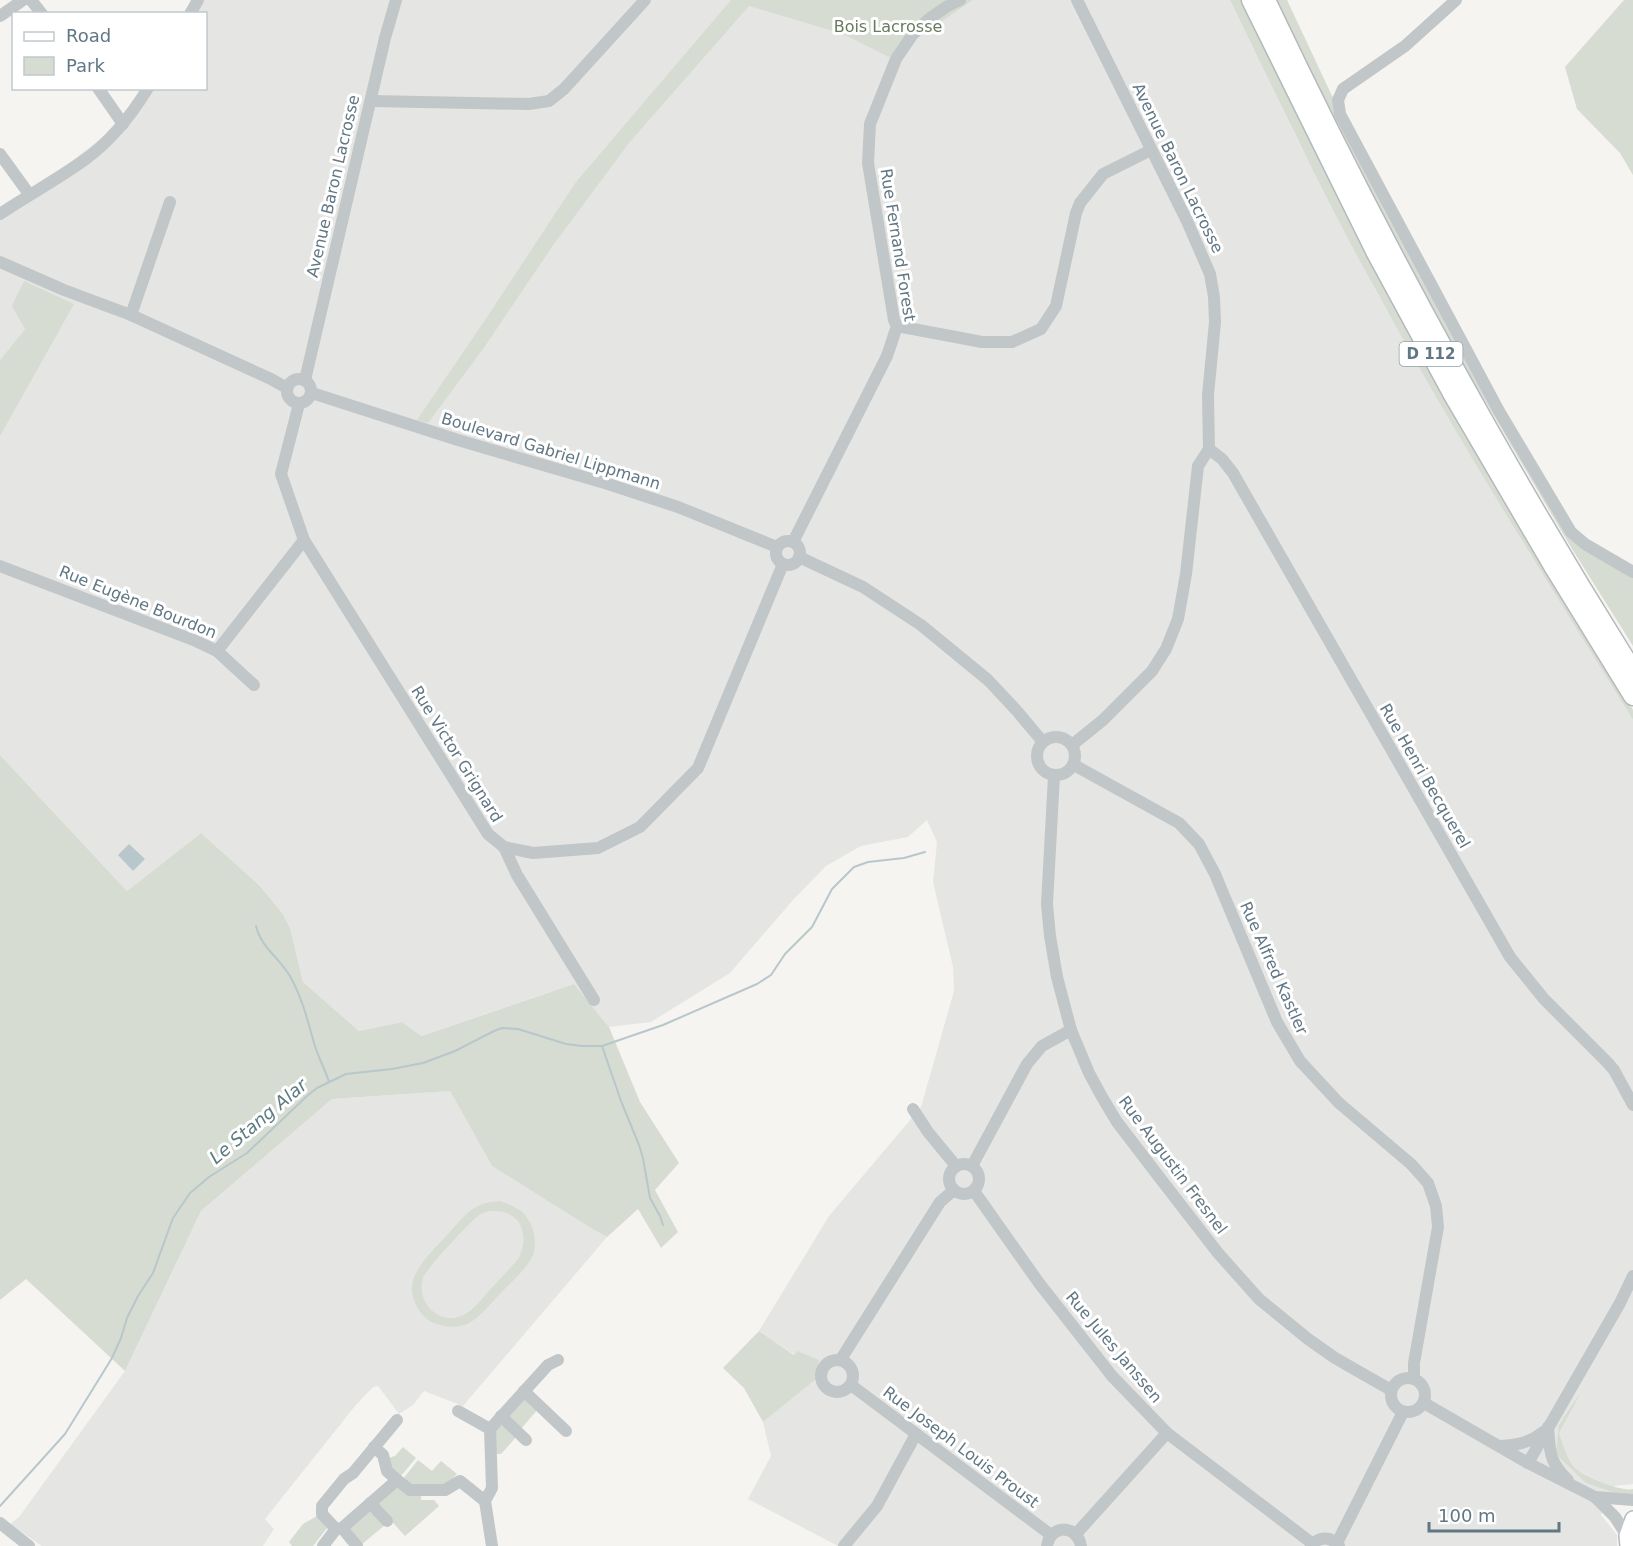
<svg xmlns="http://www.w3.org/2000/svg" width="1633" height="1546" font-family="'DejaVu Sans',sans-serif">
	<rect width="100%" height="100%" fill="#f5f4f0"/>
	<!-- built -->
	<g fill="#e5e6e3">
		<polygon points="198,0 1230,0 1296,137 1378,295 1520,538 1633,720 1633,1484 1614,1486 1601,1515 1617,1535 1617,1546 838,1546 748,1499 771,1456 763,1422 815,1379 819,1361 795,1355 759,1331 829,1216 921,1107 954,991 953,967 933,882 937,842 927,820 908,837 861,846 826,866 793,900 730,973 651,1022 609,1027 574,984 420,1036 402,1022 359,1031 303,982 290,928 283,914 259,885 201,833 127,891 0,755 0,435 25,329 0,360 0,217 122,122 147,89 206,88 206,14 191,13"/>
		<polygon points="450,1091 492,1166 607,1237 463,1406 424,1391 413,1405 399,1414 378,1386 373,1387 355,1406 265,1519 274,1529 263,1546 42,1546 10,1524 19,1517 125,1371 201,1211 332,1099"/>
	</g>
	<!-- green -->
	<g fill="#d6dcd1" fill-rule="evenodd">
		<polygon points="731,0 973,0 889,57 843,34 749,6 629,143 554,244 483,349 428,423 417,420 487,317 576,182"/>
		<path d="M 1230,0 L 1241,0 L 1311,144 L 1352,224 L 1582,629 L 1633,710 L 1633,720 C 1546,580 1458,440 1379,296 C 1325,199 1278,99 1230,0 Z"/>
		<polygon points="1275,0 1287,0 1333,98 1572,540 1633,577 1633,646 1569,544 1437,319 1345,143"/>
		<polygon points="1624,0 1633,0 1633,175 1620,153 1577,109 1565,67"/>
		<polygon points="24,281 74,304 0,436 0,360 25,329 12,306"/>
		<polygon points="0,755 127,891 201,833 259,885 283,914 290,928 303,982 359,1031 402,1022 421,1036 574,984 609,1027 640,1102 679,1163 655,1190 678,1232 661,1248 638,1209 607,1237 591,1228 492,1166 450,1091 332,1099 201,1211 125,1371 26,1279 0,1300"/>
		<path d="M 500,1201 C 507,1204 514,1206 521,1211 C 533,1221 539,1242 532,1257 C 525,1271 510,1283 499,1295 C 489,1305 479,1319 465,1325 C 455,1328 443,1327 434,1323 C 416,1315 406,1290 416,1273 C 424,1258 437,1246 448,1234 C 457,1224 466,1212 478,1206 C 485,1202 492,1202 500,1201 ZM 491,1211 C 496,1211 501,1211 506,1213 C 526,1220 527,1244 518,1259 C 508,1271 497,1282 487,1293 C 481,1300 475,1308 467,1313 C 443,1329 415,1304 423,1278 C 426,1269 469,1223 478,1216 C 482,1213 486,1212 491,1211 Z"/>
		<polygon points="759,1331 794,1355 797,1351 819,1360 816,1379 763,1422 744,1388 723,1368"/>
		<path d="M 1578,1396 L 1579,1396 L 1559,1433 C 1562,1443 1568,1461 1575,1468 C 1583,1477 1622,1492 1633,1489 L 1633,1495 L 1623,1496 L 1586,1483 L 1556,1454 L 1559,1425 Z"/>
		<polygon points="521,1400 528,1400 538,1409 521,1429 508,1417"/>
		<polygon points="504,1424 517,1436 501,1454 495,1454 495,1429"/>
		<polygon points="403,1447 416,1458 400,1477 390,1468 388,1458 395,1456"/>
		<polygon points="418,1460 432,1471 441,1461 457,1474 444,1486 411,1486 403,1479"/>
		<polygon points="394,1487 421,1494 421,1500 434,1500 439,1506 405,1536 377,1505"/>
		<polygon points="368,1510 385,1525 361,1545 349,1527"/>
		<polygon points="317,1516 327,1528 313,1546 292,1546 289,1542 303,1524"/>
	</g>
	<!-- water -->
	<polygon fill="#b8c7cb" points="129,844 145,859 133,871 118,855"/>
	<g fill="none" stroke-linecap="round" stroke-linejoin="round">
		<!-- stream -->
		<g stroke="#b8c7cb" stroke-width="2">
			<path d="M 256,926 C 261,948 281,959 291,978 C 302,998 308,1021 314,1043 C 318,1057 325,1069 329,1082"/>
			<polyline points="602,1046 621,1101 639,1145 643,1158 650,1198 660,1216 663,1225"/>
			<polyline points="0,1506 65,1434 112,1358 121,1338 127,1318 138,1296 153,1273 173,1218 190,1193 209,1177 247,1153 307,1096 317,1088 346,1074 392,1069 423,1063 455,1051 494,1031 502,1028 518,1029 566,1044 582,1046 602,1046 663,1025 757,984 771,975 785,954 812,927 832,889 854,867 868,862 904,858 925,852"/>
		</g>
		<!-- major casing -->
		<g stroke="#b4b9bc" stroke-width="18">
			<polyline id="major" points="1628,1546 1627,1536 1633,1519"/>
		</g>
		<!-- highway casing -->
		<g stroke="#b5b9bc" stroke-width="21">
			<g id="highway">
				<polyline points="1251,0 1376,253 1453,395 1553,566 1633,696"/>
				<path d="M 1266,0 C 1375,230 1497,455 1633,671"/>
			</g>
		</g>
		<!-- minor -->
		<g stroke="#c1c6c9" stroke-width="12">
			<polyline points="31,0 42,14"/>
			<polyline points="1456,0 1405,46 1343,89 1338,100 1340,114 1499,411 1571,532 1585,544 1633,572"/>
			<polyline points="190,14 198,0"/>
			<polyline points="0,16 23,0"/>
			<polyline points="98,88 123,124"/>
			<polyline points="371,101 529,104 549,101 564,89 645,0"/>
			<polyline points="0,154 29,194"/>
			<path d="M 0,214 C 27,196 56,180 83,161 C 110,142 131,116 148,88"/>
			<polyline points="0,262 64,290 131,315 271,379 287,388"/>
			<polyline points="131,315 170,202"/>
			<polyline points="897,326 982,342 1012,342 1041,329 1056,306 1076,213 1080,203 1103,174 1151,150"/>
			<circle cx="299" cy="391" r="12"/>
			<polyline points="305,380 385,38 396,0"/>
			<polyline points="312,393 458,440 608,484 678,507 777,547"/>
			<polyline points="299,404 281,474 304,540 488,834 504,847 533,853 598,848 640,827 698,768 783,564"/>
			<polyline points="1209,449 1222,459 1233,473 1510,957 1544,999 1607,1062 1614,1070 1633,1105"/>
			<circle cx="788" cy="553" r="12"/>
			<polyline points="793,542 887,356 897,326 894,320 868,163 870,124 896,59 913,34 929,19 946,7 960,0"/>
			<polyline points="799,557 863,587 921,625 988,680 1017,711 1043,742"/>
			<polyline points="0,566 196,641 217,651 254,685"/>
			<polyline points="217,651 304,540"/>
			<circle cx="1056" cy="756" r="19"/>
			<polyline points="1072,745 1103,720 1152,671 1166,649 1178,619 1186,574 1198,466 1209,449 1208,395 1215,322 1214,297 1210,274 1187,221 1077,0"/>
			<polyline points="1074,765 1179,823 1199,844 1215,874 1277,1022 1300,1061 1339,1103 1411,1164 1428,1183 1436,1206 1438,1227 1414,1363 1414,1379"/>
			<polyline points="1054,776 1047,904 1050,936 1057,977 1071,1030 1089,1073 1102,1097 1117,1122 1163,1182 1218,1253 1259,1299 1308,1339 1335,1358 1391,1390"/>
			<polyline points="504,847 517,875 594,1000"/>
			<polyline points="913,1109 928,1132 956,1166"/>
			<circle cx="964" cy="1179" r="15"/>
			<polyline points="972,1166 1027,1064 1042,1046 1071,1030"/>
			<polyline points="974,1191 1039,1283 1112,1376 1167,1433 1313,1544"/>
			<polyline points="841,1359 940,1202 954,1190"/>
			<circle cx="837" cy="1376" r="16"/>
			<circle cx="1408" cy="1395" r="17"/>
			<polyline points="851,1385 1051,1535"/>
			<polyline points="524,1391 566,1431"/>
			<polyline points="1424,1403 1528,1463 1595,1497 1615,1517 1627,1536"/>
			<polyline points="458,1411 490,1429"/>
			<polyline points="501,1416 526,1440"/>
			<path d="M 1548,1427 C 1550,1452 1549,1462 1568,1480"/>
			<path d="M 1501,1446 C 1516,1445 1530,1443 1543,1432"/>
			<polyline points="374,1447 383,1455 387,1471 397,1480"/>
			<polyline points="1528,1463 1620,1303 1633,1276"/>
			<polyline points="1595,1497 1633,1500"/>
			<polyline points="370,1503 387,1521"/>
			<polyline points="0,1523 29,1546"/>
			<polyline points="342,1528 357,1546"/>
			<polyline points="336,1529 322,1514 322,1506 344,1479 353,1473 397,1420"/>
			<polyline points="1076,1534 1167,1433"/>
			<polyline points="1337,1543 1403,1412"/>
			<polyline points="323,1546 336,1529 342,1528 397,1480 410,1490 445,1490 460,1481 485,1501"/>
			<polyline points="492,1546 485,1501 492,1488 490,1429 548,1365 558,1360"/>
			<polyline points="844,1546 877,1506 916,1434"/>
			<path d="M 1047,1546 C 1050,1524 1077,1524 1081,1546"/>
			<path d="M 1311,1546 C 1319,1536 1331,1536 1339,1546"/>
		</g>
		<!-- major -->
		<use href="#major" stroke="#fff" stroke-width="15"/>
		<!-- highway -->
		<use href="#highway" stroke="#fff" stroke-width="18"/>
	</g>
	<g text-anchor="middle" dominant-baseline="central" stroke-width="6" stroke-linejoin="round" paint-order="stroke">
		<!-- shield labels -->
		<rect fill="#fff" stroke="#90a0a9" stroke-width="1.5" x="1399.5" y="342" width="63" height="24" rx="4.5"/>
		<g font-size="15" font-weight="bold" fill="#617784">
			<text x="1431" y="354">D 112</text>
		</g>
		<!-- park labels -->
		<g font-size="16" fill="#687a60" stroke="#fff">
			<text x="888" y="26">Bois Lacrosse</text>
		</g>
		<!-- street labels -->
		<g font-size="16" fill="#617784" stroke="#fff">
			<text transform="translate(1178 168) rotate(64)">Avenue Baron Lacrosse</text>
			<text transform="translate(333 186) rotate(-77)">Avenue Baron Lacrosse</text>
			<text transform="translate(898 245) rotate(81)">Rue Fernand Forest</text>
			<text transform="translate(551 451) rotate(17)">Boulevard Gabriel Lippmann</text>
			<text transform="translate(138 602) rotate(22)">Rue Eugène Bourdon</text>
			<text transform="translate(457 754) rotate(58)">Rue Victor Grignard</text>
			<text transform="translate(1425 776) rotate(60)">Rue Henri Becquerel</text>
			<text transform="translate(1274 968) rotate(66)">Rue Alfred Kastler</text>
			<text transform="translate(1173 1165) rotate(53)">Rue Augustin Fresnel</text>
			<text transform="translate(1114 1347) rotate(50)">Rue Jules Janssen</text>
			<text transform="translate(961 1447) rotate(37)">Rue Joseph Louis Proust</text>
		</g>
		<!-- water labels -->
		<g font-size="18" font-style="italic" fill="#5c7b81" stroke="#fff">
			<text transform="translate(258 1121) rotate(-40)">Le Stang Alar</text>
		</g>
	</g>
	<!-- legend -->
	<rect x="12" y="12" width="195" height="78" fill="#ffffff" stroke="#c0c9ce" stroke-width="1.5"/>
	<rect x="24" y="32" width="30" height="9" fill="#ffffff" stroke="#c0c9ce" stroke-width="1.5"/>
	<text x="66" y="42" font-size="18" fill="#617784">Road</text>
	<rect x="24" y="57" width="30" height="18" fill="#d6dcd1" stroke="#c0c9ce" stroke-width="1.5"/>
	<text x="66" y="72" font-size="18" fill="#617784">Park</text>
	<!-- scale -->
	<path d="M1429 1522v9h130v-9" fill="none" stroke="#617784" stroke-width="3"/>
	<text x="1438" y="1522" font-size="18" fill="#617784" stroke="#ffffff" stroke-width="4.5" paint-order="stroke">100 m</text>
</svg>
